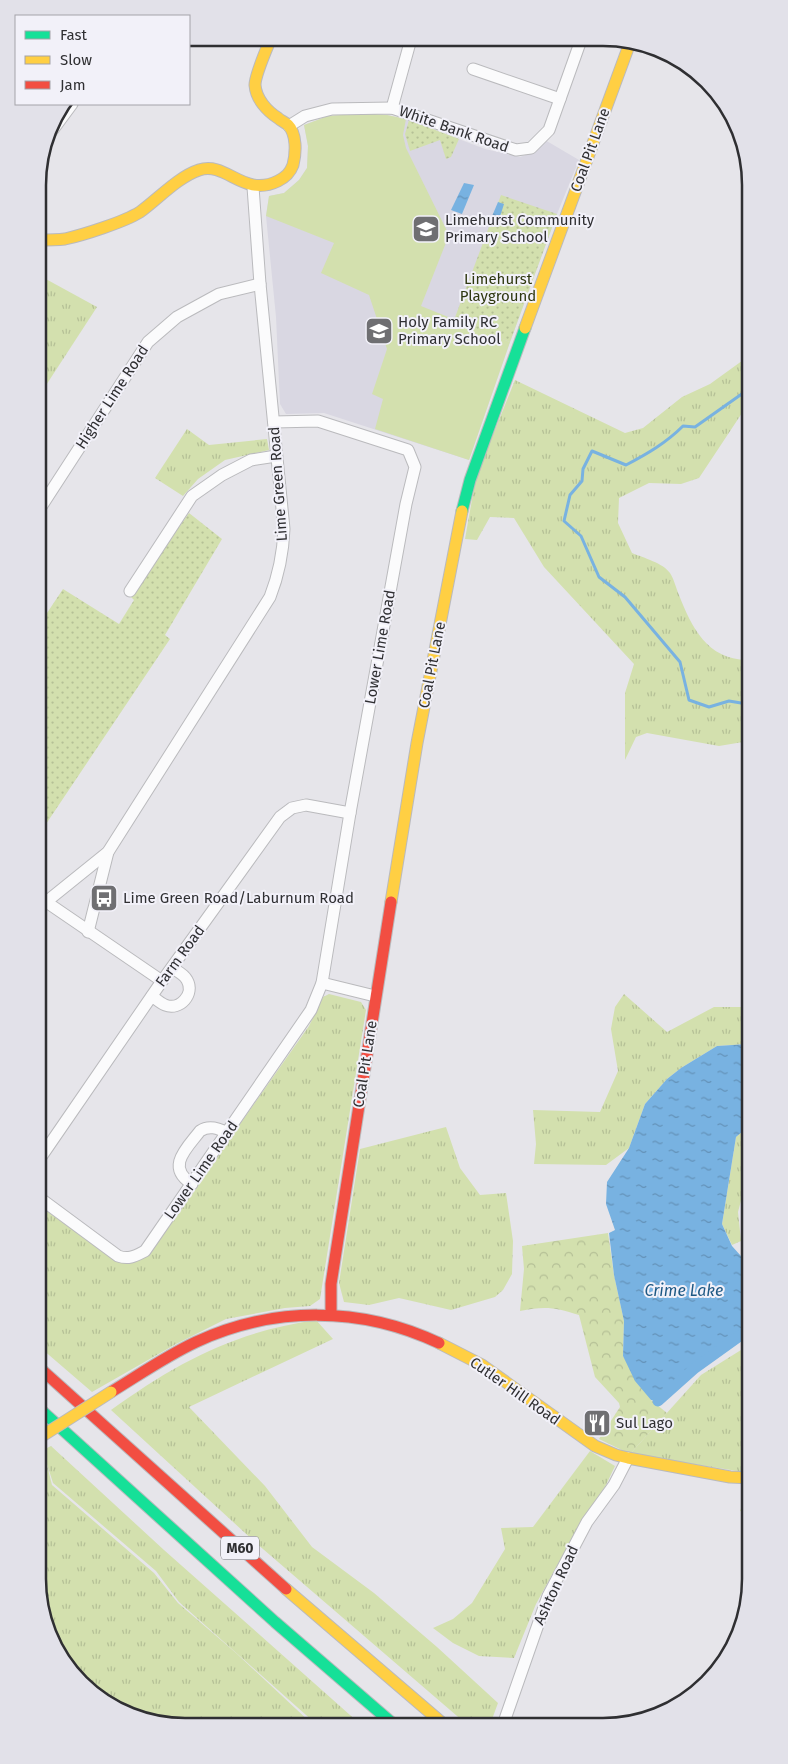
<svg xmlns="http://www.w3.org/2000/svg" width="788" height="1764" font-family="'Fira Sans',sans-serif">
	<defs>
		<pattern id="grass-tufts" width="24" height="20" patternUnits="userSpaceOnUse" patternTransform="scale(1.25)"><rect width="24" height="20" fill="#d3e0ae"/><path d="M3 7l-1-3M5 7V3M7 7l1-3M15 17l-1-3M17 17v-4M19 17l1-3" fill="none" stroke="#b5c096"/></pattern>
		<pattern id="forest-crowns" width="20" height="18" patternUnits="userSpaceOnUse" patternTransform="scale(1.25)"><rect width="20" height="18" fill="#d3e0ae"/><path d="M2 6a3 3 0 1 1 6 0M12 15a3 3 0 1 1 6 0" fill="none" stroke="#b5c096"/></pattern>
		<pattern id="park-dots" width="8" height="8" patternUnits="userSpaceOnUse" patternTransform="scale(1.25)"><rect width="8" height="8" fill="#d3e0ae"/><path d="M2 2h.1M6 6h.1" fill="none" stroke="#b5c096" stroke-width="1.8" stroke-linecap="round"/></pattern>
		<pattern id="water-ripples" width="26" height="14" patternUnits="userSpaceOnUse" patternTransform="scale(1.25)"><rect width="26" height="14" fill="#78b2e1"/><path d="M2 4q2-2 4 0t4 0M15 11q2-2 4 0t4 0" fill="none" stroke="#6391b7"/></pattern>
	</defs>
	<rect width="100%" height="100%" fill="#e6e5ea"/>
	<!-- built -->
	<polygon fill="#d9d7e2" points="387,115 409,120 485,149 520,157 535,152 545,140 579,160 557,214 510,342 469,460 324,413 286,414 280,404 276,317 266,216 269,196 284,193 299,180 307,168 308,146 304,125 328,116"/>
	<!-- grass -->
	<g fill="url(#grass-tufts)">
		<polygon points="44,278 97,307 39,396 38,286"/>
		<path d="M 746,358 L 746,407 L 699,478 L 681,484 L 649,483 L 619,498 L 618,523 L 632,553 C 644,558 663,563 670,573 C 674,579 676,588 679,595 C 692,628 707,659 747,660 L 747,744 L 743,742 L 719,746 L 647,733 L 636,737 L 625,760 L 625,693 L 634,664 L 544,567 L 514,518 L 490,517 L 477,540 L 465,539 L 476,477 L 515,380 L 625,433 L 643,428 L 682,397 L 710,384 Z"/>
		<polygon points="187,429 209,445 267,439 269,450 225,460 198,479 183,496 155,478"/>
		<polygon points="329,994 361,1002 366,1010 320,1299 310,1306 285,1308 226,1319 176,1344 92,1392 42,1349 41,1207 118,1262 135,1262 149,1253 309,1026 323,997"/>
		<polygon points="624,994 667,1032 714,1007 741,1007 748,999 748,1044 717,1046 681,1068 667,1079 645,1104 629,1148 606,1165 534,1164 536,1144 533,1110 600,1112 618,1071 611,1029 615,1007"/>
		<polygon points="749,1126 749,1170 738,1212 741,1241 732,1245 722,1224 736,1137"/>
		<polygon points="446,1127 460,1168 480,1195 506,1193 513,1241 512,1274 503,1290 495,1297 451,1310 399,1298 369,1305 344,1302 339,1283 360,1149"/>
		<path d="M 316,1320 L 333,1339 L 189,1407 L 265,1486 L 312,1547 L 374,1593 L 437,1647 L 498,1703 L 491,1722 L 464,1722 L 256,1543 L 111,1410 C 178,1362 234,1332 316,1320 Z"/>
		<polygon points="749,1345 750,1473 630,1454 701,1375"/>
		<polygon points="51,1446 164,1550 359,1723 315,1723 179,1602 156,1571 53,1483 46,1461 52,1485 154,1573 178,1603 236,1653 311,1723 157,1724 88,1690 43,1617 42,1455 44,1454 43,1450"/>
		<polygon points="590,1451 615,1466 606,1485 570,1542 536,1604 514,1658 479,1656 453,1643 433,1628 453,1619 472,1603 505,1549 501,1528 533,1527"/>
		<polygon points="748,1489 750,1489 750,1514 740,1511"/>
	</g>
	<!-- forest -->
	<path fill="url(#forest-crowns)" d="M 608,1233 L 614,1275 L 624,1321 L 623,1356 L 651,1400 L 667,1413 L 630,1454 L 599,1439 L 620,1407 L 619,1403 L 595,1377 L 579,1315 C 555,1307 544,1306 520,1311 L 524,1269 L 522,1246 Z"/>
	<!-- park -->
	<g fill="url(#park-dots)">
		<polygon points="409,120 459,139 451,157 446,159 440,140 410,151 405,134"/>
		<polygon points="501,195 557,214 510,342 454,320"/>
		<polygon points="189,513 222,539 165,635 170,639 40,833 39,625 63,589 119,624 134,600 130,596"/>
	</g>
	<!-- pitch -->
	<polygon fill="#d3e0ae" points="364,113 387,115 406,119 403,135 406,148 449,235 421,306 510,342 469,460 375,429 383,399 372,394 387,349 369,295 321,273 334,243 266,216 269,196 284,193 299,180 307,168 308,146 304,125 328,116"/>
	<!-- water -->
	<g fill="url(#water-ripples)">
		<polygon points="464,183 474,185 462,214 451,210"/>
		<polygon points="498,202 504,204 498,223 490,221"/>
		<polygon points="748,1044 749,1126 736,1137 722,1224 732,1246 749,1265 749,1332 741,1335 695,1368 658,1401 651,1400 635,1381 623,1356 624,1321 614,1275 609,1233 615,1230 606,1204 607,1182 629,1148 645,1104 667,1079 681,1068 717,1046"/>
	</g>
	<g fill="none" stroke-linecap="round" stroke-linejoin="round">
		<!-- stream -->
		<path stroke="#78b2e1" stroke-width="3" d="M 746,391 L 695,427 L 683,426 C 666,443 647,454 626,465 L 592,451 L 583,469 L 582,481 L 570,495 L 564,521 L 581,536 L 599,577 L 625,597 L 680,662 L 689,700 L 709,707 L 729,701 L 747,704"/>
		<!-- canal -->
		<polyline stroke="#78b2e1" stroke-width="11" points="658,1401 695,1368 741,1335 749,1332"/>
		<!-- street casing -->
		<g stroke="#bababd" stroke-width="13">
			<g id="street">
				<polyline points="473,69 560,99"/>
				<polyline points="392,108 411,39"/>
				<polyline points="289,126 305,116 332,109 392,108 516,150 531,148 549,130 581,40"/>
				<polyline points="49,135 72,104"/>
				<polyline points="39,510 148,342 177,317 219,294 260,284"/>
				<polyline points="130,591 192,496 222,475 251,460 276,456"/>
				<polyline points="42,899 162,981"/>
				<path d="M 46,902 L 108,852 L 270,597 C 279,574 283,555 284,529 L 260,284 L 253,187"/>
				<polyline points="88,932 108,852"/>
				<polyline points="322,983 375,996"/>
				<path d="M 152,996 C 156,999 160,1003 165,1005 C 180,1011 195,994 187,980 C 184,974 177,971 172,968"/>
				<polyline points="41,1157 162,981 280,817 292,808 306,805 350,813"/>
				<path d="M 192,1184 C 165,1167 187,1148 200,1131 C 209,1125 218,1128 227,1133"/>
				<path d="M 41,1199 L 118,1256 C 129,1260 135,1256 145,1251 L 311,1010 L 322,983 L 350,813 L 406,504 L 415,467 L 408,450 L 318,421 L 274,422"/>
				<polyline points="504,1722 548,1596 587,1522 614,1485 628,1458"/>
			</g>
		</g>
		<!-- fast casing -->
		<g stroke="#bababd" stroke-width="13">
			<g id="fast">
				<polyline points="462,511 470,480 525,328"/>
				<polyline points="42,1411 275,1622 392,1723"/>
			</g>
		</g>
		<!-- slow casing -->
		<g stroke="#bababd" stroke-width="13">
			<g id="slow">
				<path d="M 38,240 C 47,240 56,240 65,239 C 83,235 124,222 140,212 C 158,199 178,177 199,170 C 227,161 243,198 278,181 C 286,177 290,173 293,165 C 296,153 297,134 288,125 C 285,122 281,121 278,118 C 267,111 256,99 255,85 C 255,75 267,48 271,38"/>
				<polyline points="525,328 631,40"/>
				<polyline points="391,902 417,743 462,511"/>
				<polyline points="439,1343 482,1365 595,1446 616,1455 628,1458 730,1477 750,1478"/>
				<polyline points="286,1589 441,1722"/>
			</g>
		</g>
		<!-- jam casing -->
		<g stroke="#bababd" stroke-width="13">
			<g id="jam">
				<polyline points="331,1314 331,1284 391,902"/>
				<polyline points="42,1370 286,1589"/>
				<path d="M 111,1392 C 139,1375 166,1356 196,1342 C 274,1306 361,1306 439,1343"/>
			</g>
		</g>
		<!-- street -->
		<use href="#street" stroke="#fbfbfc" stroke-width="11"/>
		<!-- fast -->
		<use href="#fast" stroke="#16e098" stroke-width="11"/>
		<!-- slow -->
		<use href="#slow" stroke="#ffcf43" stroke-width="11"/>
		<!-- jam -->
		<use href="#jam" stroke="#f24e42" stroke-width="11"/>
		<!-- slow-bridge casing -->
		<g stroke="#bababd" stroke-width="13" stroke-linecap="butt">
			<polyline id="slow-bridge" points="42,1436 111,1392"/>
		</g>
		<!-- slow-bridge -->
		<use href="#slow-bridge" stroke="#ffcf43" stroke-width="11"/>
	</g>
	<!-- icons -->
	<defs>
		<g id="school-square" transform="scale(1.4375)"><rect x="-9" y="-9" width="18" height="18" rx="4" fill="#6f6f72" stroke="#f2f1f9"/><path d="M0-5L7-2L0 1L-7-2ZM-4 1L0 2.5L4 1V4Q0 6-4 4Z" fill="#fff"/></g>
		<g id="bus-square" transform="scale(1.4375)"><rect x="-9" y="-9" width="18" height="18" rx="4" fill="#6f6f72" stroke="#f2f1f9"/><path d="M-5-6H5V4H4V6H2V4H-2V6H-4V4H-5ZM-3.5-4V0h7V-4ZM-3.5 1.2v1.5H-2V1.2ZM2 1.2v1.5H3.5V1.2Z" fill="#fff"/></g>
		<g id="restaurant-square" transform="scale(1.4375)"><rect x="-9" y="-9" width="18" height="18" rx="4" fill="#6f6f72" stroke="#f2f1f9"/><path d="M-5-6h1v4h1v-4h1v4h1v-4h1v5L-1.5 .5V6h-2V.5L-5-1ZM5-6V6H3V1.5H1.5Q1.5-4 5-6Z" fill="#fff"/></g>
	</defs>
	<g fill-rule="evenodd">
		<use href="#school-square" x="426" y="229"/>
		<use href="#school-square" x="379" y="331"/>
		<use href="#bus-square" x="104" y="898"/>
		<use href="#restaurant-square" x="597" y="1423"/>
	</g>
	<g text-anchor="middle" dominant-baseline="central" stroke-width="4" stroke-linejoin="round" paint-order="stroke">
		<!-- shield labels -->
		<rect fill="#f2f1f9" stroke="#6a696e" stroke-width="1" x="221" y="1536.5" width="38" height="23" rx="4"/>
		<g font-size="14" font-weight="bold" fill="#2f2f32">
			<text x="240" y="1548">M60</text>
		</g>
		<!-- street labels -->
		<g font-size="15" fill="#2f2f32" stroke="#f2f1f9">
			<text transform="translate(454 129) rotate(19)">White Bank Road</text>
			<text transform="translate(590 150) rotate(-70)">Coal Pit Lane</text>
			<text transform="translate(112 397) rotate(-57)">Higher Lime Road</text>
			<text transform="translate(278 484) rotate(-94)">Lime Green Road</text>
			<text transform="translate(380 647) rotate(-80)">Lower Lime Road</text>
			<text transform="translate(432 665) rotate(-79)">Coal Pit Lane</text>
			<text transform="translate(180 956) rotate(-54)">Farm Road</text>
			<text transform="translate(365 1064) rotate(-81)">Coal Pit Lane</text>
			<text transform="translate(201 1170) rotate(-55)">Lower Lime Road</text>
			<text transform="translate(515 1391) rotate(35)">Cutler Hill Road</text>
			<text transform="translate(556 1585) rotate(-65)">Ashton Road</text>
		</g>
		<!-- poi labels -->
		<g font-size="15" fill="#2f2f32" stroke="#f2f1f9" text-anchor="start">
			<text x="445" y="220">Limehurst Community<tspan x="445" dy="17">Primary School</tspan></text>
			<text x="398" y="322">Holy Family RC<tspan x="398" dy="17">Primary School</tspan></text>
			<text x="123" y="898">Lime Green Road/Laburnum Road</text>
			<text x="616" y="1423">Sul Lago</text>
		</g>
		<!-- park labels -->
		<g font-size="15" fill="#2e370f" stroke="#f2f1f9">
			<text x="498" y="279">Limehurst<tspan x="498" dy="17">Playground</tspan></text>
		</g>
		<!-- water labels -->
		<g font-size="16" font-style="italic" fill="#1d5884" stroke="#f2f1f9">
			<text x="684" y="1290">Crime Lake</text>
		</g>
	</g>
	<!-- crop -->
	<path d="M0 0H788V1764H0ZM185 46H603A139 139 0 0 1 742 185V1579A139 139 0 0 1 603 1718H185A139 139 0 0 1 46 1579V185A139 139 0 0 1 185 46Z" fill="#e2e1e9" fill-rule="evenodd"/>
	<path fill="none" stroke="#2f2f32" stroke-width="2.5" d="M185 46H603A139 139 0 0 1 742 185V1579A139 139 0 0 1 603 1718H185A139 139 0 0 1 46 1579V185A139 139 0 0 1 185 46Z"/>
	<!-- legend -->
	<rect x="15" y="15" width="175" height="90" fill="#f2f1f9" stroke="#a4a3a9"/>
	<rect x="25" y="31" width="25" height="8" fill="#16e098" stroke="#a4a3a9"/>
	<text x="60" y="40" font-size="15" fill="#2f2f32">Fast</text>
	<rect x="25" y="56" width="25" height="8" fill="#ffcf43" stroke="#a4a3a9"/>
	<text x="60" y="65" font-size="15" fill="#2f2f32">Slow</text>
	<rect x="25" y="81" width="25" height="8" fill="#f24e42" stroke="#a4a3a9"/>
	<text x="60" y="90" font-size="15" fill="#2f2f32">Jam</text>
</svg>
